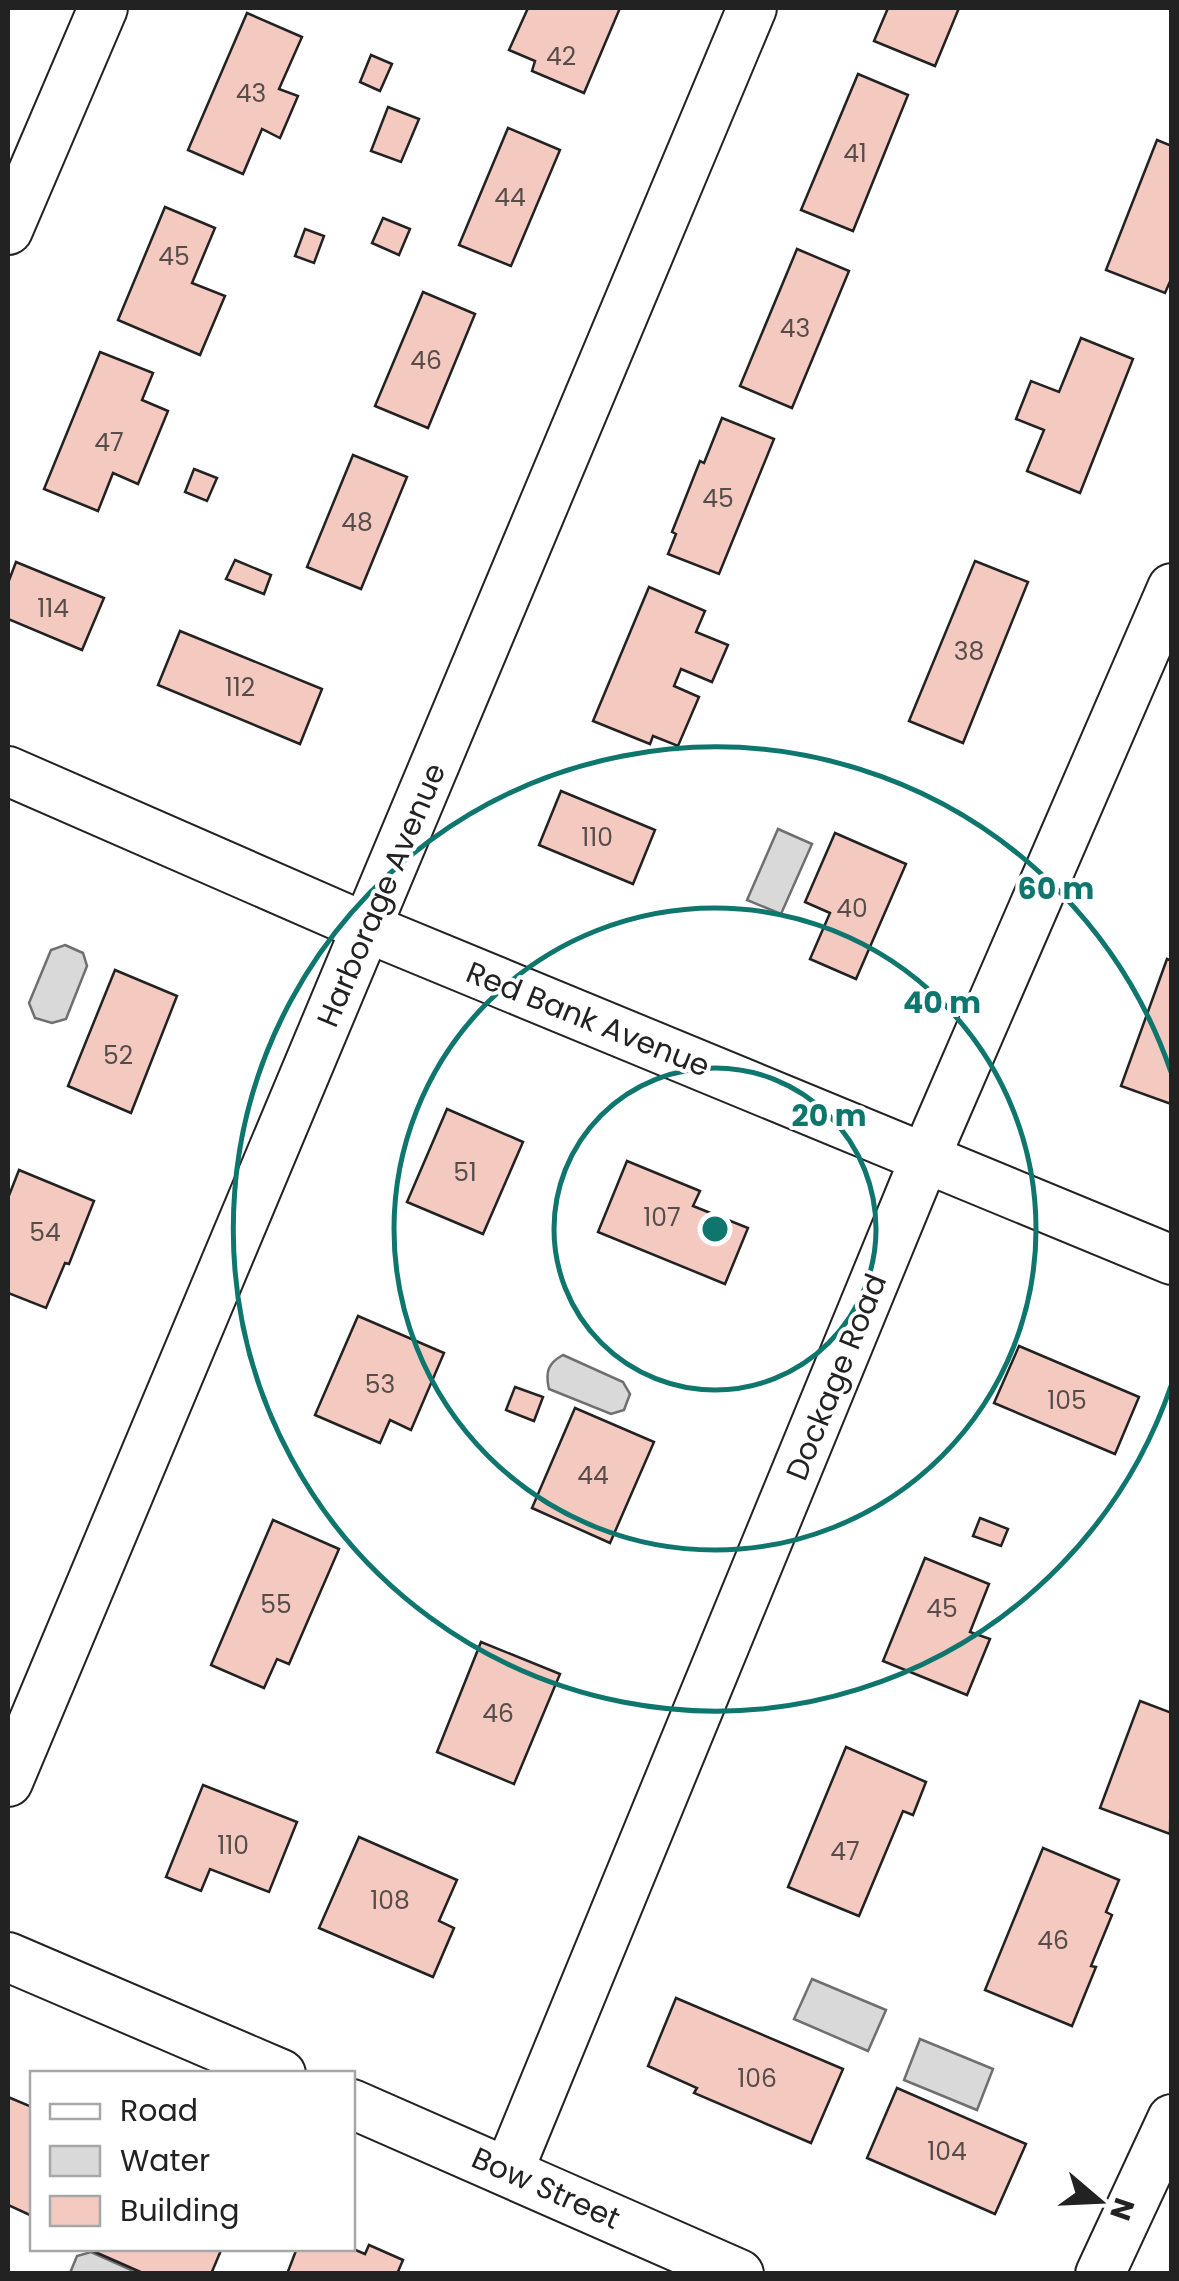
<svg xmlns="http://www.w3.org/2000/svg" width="1179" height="2281" font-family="Poppins,sans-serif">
	<rect width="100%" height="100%" fill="#fff"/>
	<!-- water -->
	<g fill="#d9d9d9" stroke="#6f6f6f" stroke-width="2.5">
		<polygon points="778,829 812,844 781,914 747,900"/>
		<polygon points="65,945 83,953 87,966 66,1019 52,1023 35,1018 29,1003 51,950"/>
		<path d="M 563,1355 L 623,1382 L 630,1394 L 624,1410 L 611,1414 L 549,1389 C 545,1372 548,1363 563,1355 Z"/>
		<polygon points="812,1979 886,2010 868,2051 794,2019"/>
		<polygon points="920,2039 993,2069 977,2110 904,2080"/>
		<polygon points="91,2252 138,2273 70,2273 77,2256"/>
	</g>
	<!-- building -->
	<g fill="#f3c9c0" stroke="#222" stroke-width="2.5">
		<polygon points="528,8 620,8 584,93 532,71 535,61 509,50"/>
		<polygon points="888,8 959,8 935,66 874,41"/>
		<polygon points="247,13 302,37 279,89 298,96 280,138 262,129 243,174 188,150"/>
		<polygon points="371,55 392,64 380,91 360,82"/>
		<polygon points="858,74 908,95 853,231 801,210"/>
		<polygon points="388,107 419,119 401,162 371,151"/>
		<polygon points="508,128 560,150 511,266 459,245"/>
		<polygon points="1157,140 1172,146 1172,277 1165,293 1106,270"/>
		<polygon points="165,207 215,228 192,283 225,296 200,355 118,320"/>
		<polygon points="383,218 410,229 399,255 372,243"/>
		<polygon points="305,229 324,236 314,263 295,256"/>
		<polygon points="797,249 849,271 792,408 740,386"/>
		<polygon points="423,292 475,314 428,428 375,406"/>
		<polygon points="1081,338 1133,359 1080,493 1027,471 1044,430 1016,419 1031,381 1059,392"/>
		<polygon points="100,352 153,373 142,400 168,411 138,484 113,473 98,511 44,489"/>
		<polygon points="722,418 774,439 719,574 668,554 676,534 672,532 700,461 704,463"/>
		<polygon points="353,455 407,477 361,589 307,567"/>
		<polygon points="194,469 217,478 207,501 185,492"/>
		<polygon points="235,560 271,575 264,594 226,579"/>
		<polygon points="975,561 1028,582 963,743 909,721"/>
		<polygon points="16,562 104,598 82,650 8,619 8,583"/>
		<polygon points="649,587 705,611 696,632 728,645 712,682 681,669 674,686 699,697 678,746 653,736 650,744 593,721"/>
		<polygon points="180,631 322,689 300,744 158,685"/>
		<polygon points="561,791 655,830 633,884 539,845"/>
		<polygon points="835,833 906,864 856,979 810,959 830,913 805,902"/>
		<polygon points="1167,959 1172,961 1171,1104 1121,1086"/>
		<polygon points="115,970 177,996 131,1113 68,1086"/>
		<polygon points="447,1109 523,1142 483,1234 407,1202"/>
		<polygon points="627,1161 700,1191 693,1206 748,1228 725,1284 598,1232"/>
		<polygon points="19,1170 94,1201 69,1264 65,1263 46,1308 8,1293 8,1198"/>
		<polygon points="358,1316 444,1353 411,1430 390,1420 380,1443 315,1415"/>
		<polygon points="1019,1346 1139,1397 1115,1454 994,1403"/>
		<polygon points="515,1387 543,1397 534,1421 506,1410"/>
		<polygon points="575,1408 654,1442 610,1543 532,1508"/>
		<polygon points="980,1518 1008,1529 1001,1546 973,1536"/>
		<polygon points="273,1520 339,1549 289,1664 277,1659 264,1688 211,1665"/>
		<polygon points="925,1558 989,1584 970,1632 990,1639 967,1695 883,1661"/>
		<polygon points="481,1642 560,1674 514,1784 437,1752"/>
		<polygon points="1140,1701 1172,1713 1170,1834 1100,1808"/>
		<polygon points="846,1747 926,1782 913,1815 903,1811 859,1916 788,1887"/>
		<polygon points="203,1785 297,1822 269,1892 210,1869 201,1891 166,1877"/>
		<polygon points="359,1837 457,1880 439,1921 454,1928 433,1977 319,1928"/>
		<polygon points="1043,1848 1119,1880 1106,1912 1112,1915 1091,1966 1096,1967 1072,2026 985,1990"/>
		<polygon points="676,1998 843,2069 811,2143 694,2093 697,2088 648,2066"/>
		<polygon points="897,2088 1026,2144 995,2214 867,2158"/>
		<polygon points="8,2097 32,2107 32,2216 8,2205"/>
		<polygon points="369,2245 403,2260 397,2274 287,2274 297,2248 351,2248 365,2254"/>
		<polygon points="86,2248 222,2248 211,2274 145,2274"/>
	</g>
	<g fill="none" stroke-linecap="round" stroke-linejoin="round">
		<!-- minor casing -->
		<g stroke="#222" stroke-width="52">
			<g id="minor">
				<polyline points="8,230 103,8"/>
				<polyline points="8,771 367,928 1172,1260"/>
				<polyline points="8,1782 752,8"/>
				<polyline points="8,1957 281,2074"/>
				<polyline points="352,2104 739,2274"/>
				<polyline points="509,2170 925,1158 1172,588"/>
				<polyline points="1100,2274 1172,2119"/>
			</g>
		</g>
		<!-- minor -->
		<use href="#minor" stroke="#fff" stroke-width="48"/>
	</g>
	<!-- distance rings -->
	<g fill="none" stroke="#0f766e" stroke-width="5">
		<circle cx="715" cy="1229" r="161"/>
		<circle cx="715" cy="1229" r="321"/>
		<path d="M1171 1386A482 482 0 1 1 1171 1072"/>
	</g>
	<g text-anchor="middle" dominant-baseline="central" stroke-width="8" stroke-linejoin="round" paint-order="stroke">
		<!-- number labels -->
		<g font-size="25" fill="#564c4a">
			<text x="561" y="56">42</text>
			<text x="251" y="93">43</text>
			<text x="855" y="153">41</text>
			<text x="510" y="197">44</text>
			<text x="174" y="256">45</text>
			<text x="795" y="328">43</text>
			<text x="426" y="360">46</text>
			<text x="109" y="442">47</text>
			<text x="718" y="498">45</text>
			<text x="357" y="522">48</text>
			<text x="53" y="608">114</text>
			<text x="969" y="651">38</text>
			<text x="240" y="687">112</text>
			<text x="597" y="837">110</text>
			<text x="852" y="908">40</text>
			<text x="118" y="1055">52</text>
			<text x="465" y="1172">51</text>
			<text x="662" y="1217">107</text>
			<text x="45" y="1232">54</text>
			<text x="380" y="1384">53</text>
			<text x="1067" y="1400">105</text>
			<text x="593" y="1475">44</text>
			<text x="276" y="1604">55</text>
			<text x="942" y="1608">45</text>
			<text x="498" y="1713">46</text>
			<text x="233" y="1845">110</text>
			<text x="845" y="1851">47</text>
			<text x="390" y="1900">108</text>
			<text x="1053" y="1940">46</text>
			<text x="757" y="2078">106</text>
			<text x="947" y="2151">104</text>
		</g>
		<!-- street labels -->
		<g font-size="30" fill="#222" stroke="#fff">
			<text transform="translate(381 895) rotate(-67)">Harborage Avenue</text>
			<text transform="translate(588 1019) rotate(22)">Red Bank Avenue</text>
			<text transform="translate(836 1377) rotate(-68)">Dockage Road</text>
			<text transform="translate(546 2188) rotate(24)">Bow Street</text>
		</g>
	</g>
	<circle cx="715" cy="1229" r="15" fill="#0f766e" stroke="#fff" stroke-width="5"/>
	<g font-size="30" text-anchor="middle" font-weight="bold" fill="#0f766e" stroke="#fff" stroke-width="8" stroke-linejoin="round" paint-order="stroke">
		<text x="1056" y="899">60 m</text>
		<text x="942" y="1013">40 m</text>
		<text x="829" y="1126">20 m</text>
	</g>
	<!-- border -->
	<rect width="1179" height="2281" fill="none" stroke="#222222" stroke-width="20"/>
	<!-- legend -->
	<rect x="30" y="2071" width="325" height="180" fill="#ffffff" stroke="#a7a7a7" stroke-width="2.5"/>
	<rect x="50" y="2104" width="50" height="15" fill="#ffffff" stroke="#a7a7a7" stroke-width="2.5"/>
	<text x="120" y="2121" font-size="30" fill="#222222">Road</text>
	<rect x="50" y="2146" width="50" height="30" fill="#d9d9d9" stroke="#a7a7a7" stroke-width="2.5"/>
	<text x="120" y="2171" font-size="30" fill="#222222">Water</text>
	<rect x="50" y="2196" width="50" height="30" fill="#f3c9c0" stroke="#a7a7a7" stroke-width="2.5"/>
	<text x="120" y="2221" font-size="30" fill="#222222">Building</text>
	<!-- north arrow -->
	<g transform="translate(1099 2201) rotate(109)" stroke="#ffffff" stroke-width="8" paint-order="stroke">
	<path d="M0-8L18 38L0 25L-18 38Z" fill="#222222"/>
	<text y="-15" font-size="28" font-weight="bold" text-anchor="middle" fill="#222222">N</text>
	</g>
</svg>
